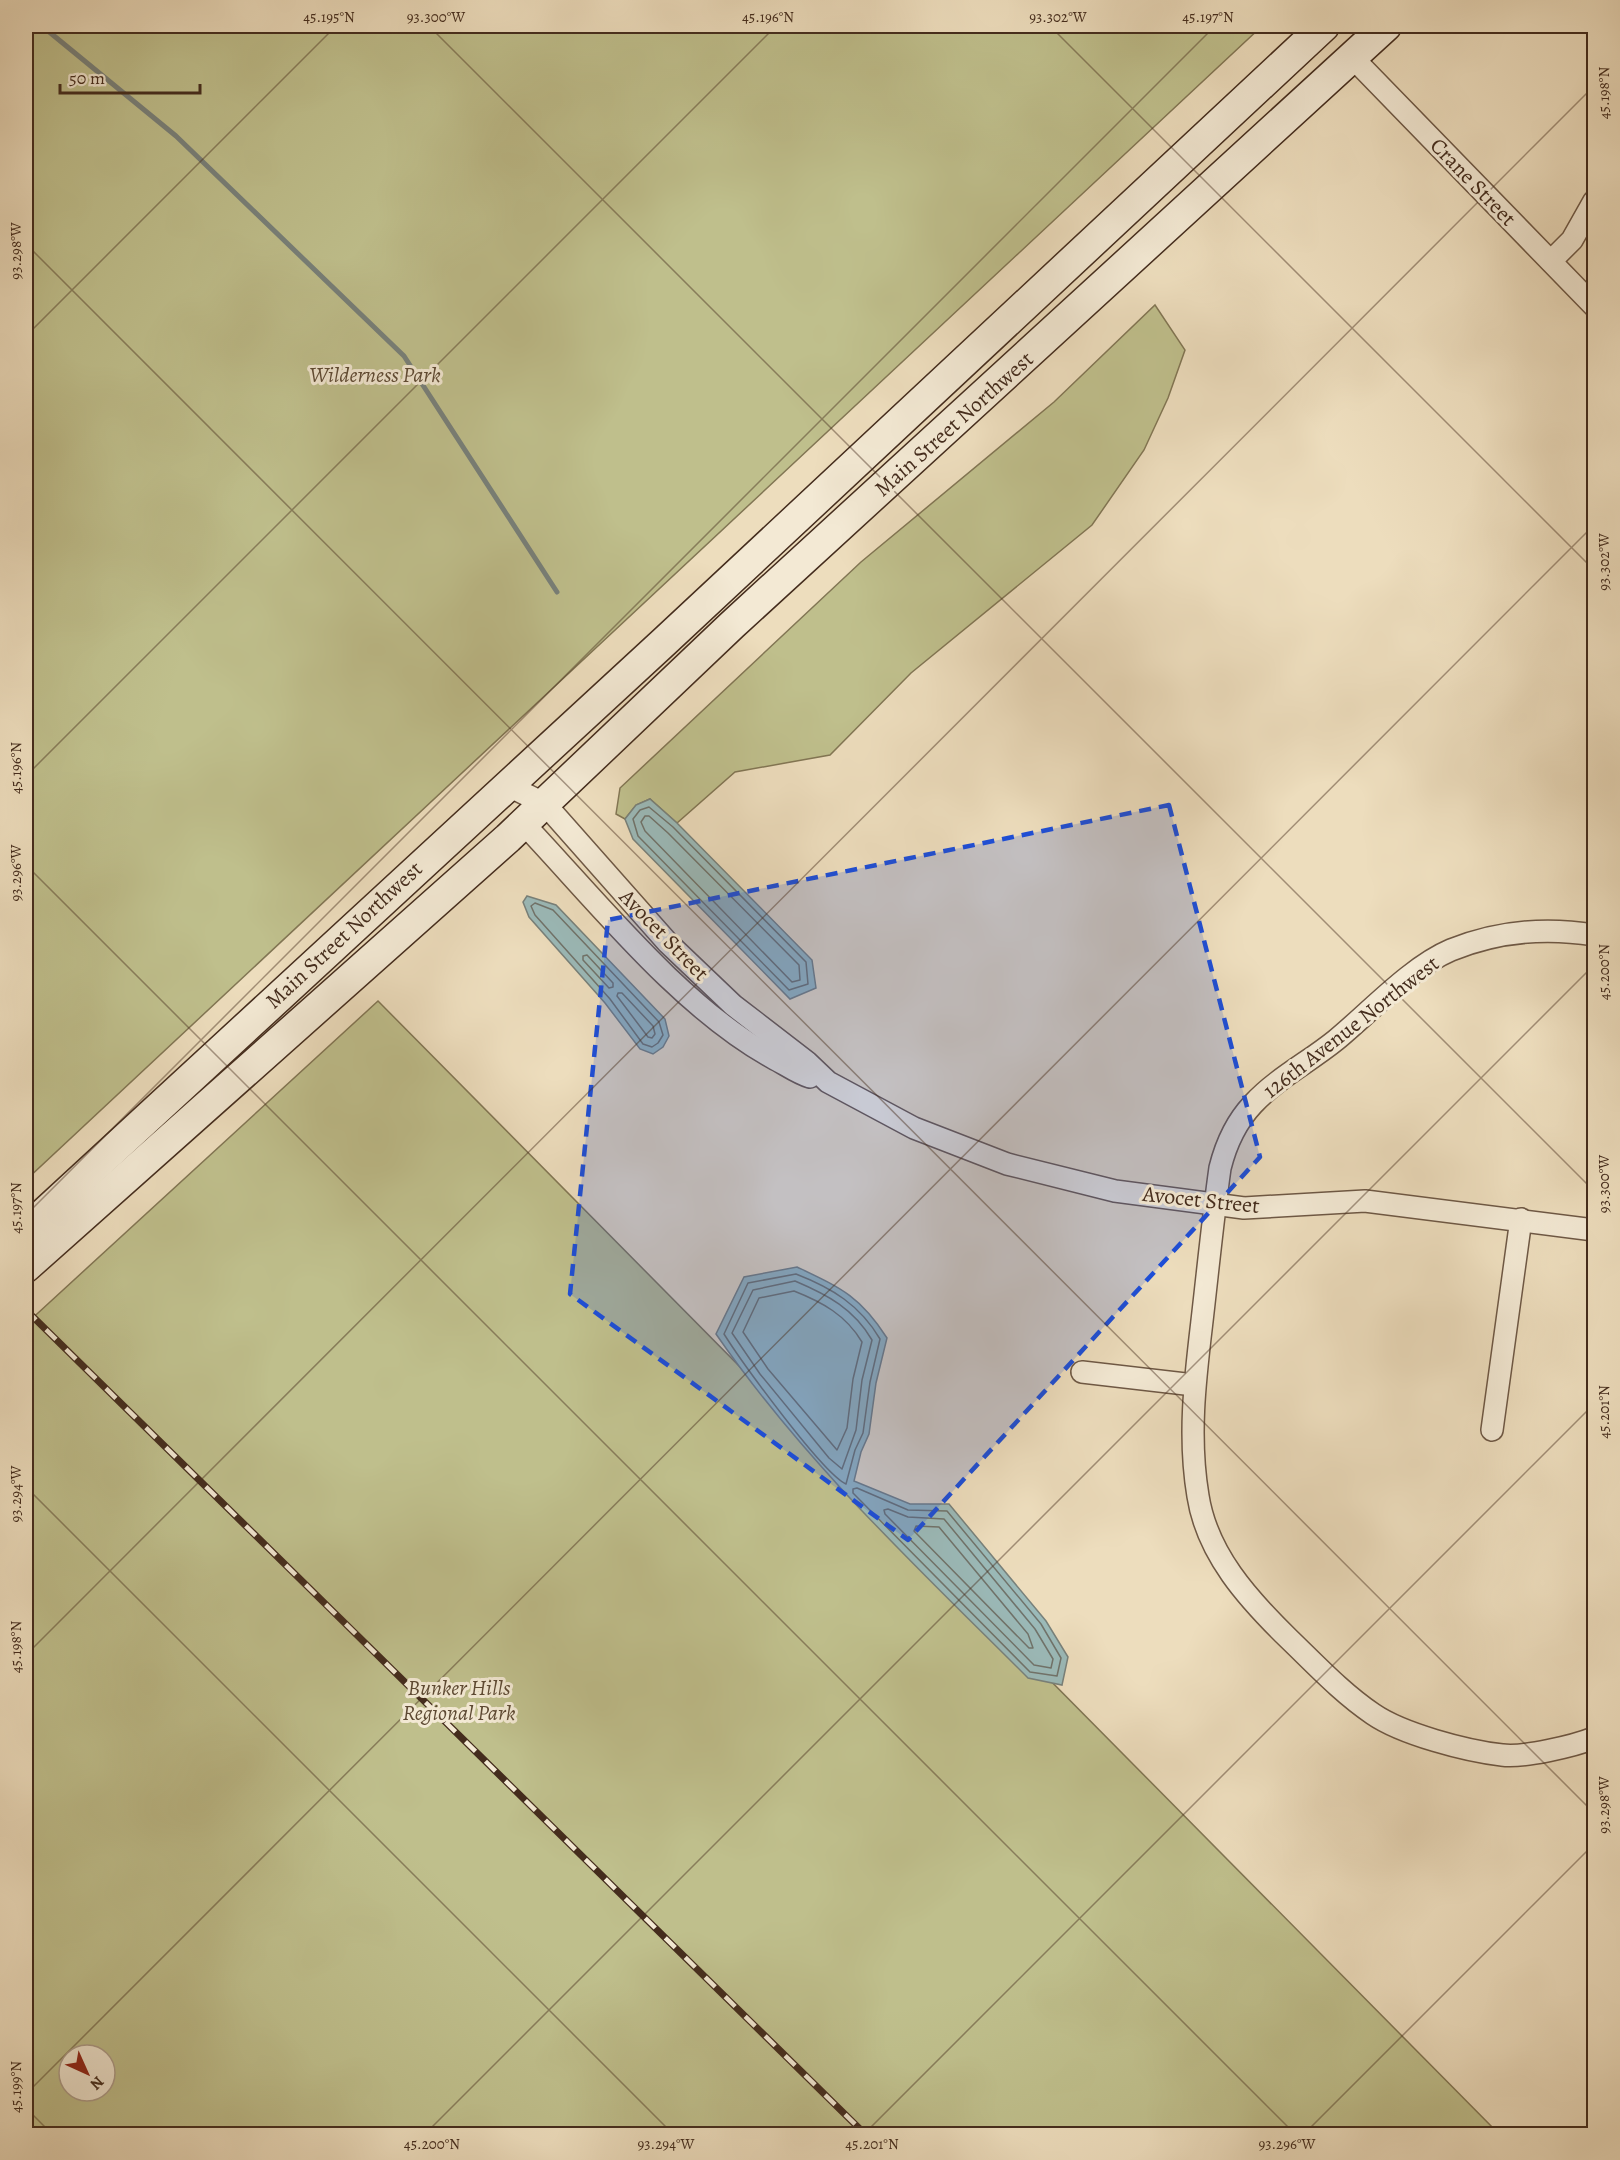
<svg xmlns="http://www.w3.org/2000/svg" width="1620" height="2160" font-family="Alegreya,serif">
	<rect width="100%" height="100%" fill="#edddbd"/>
	<filter id="stains"><feTurbulence type="fractalNoise" baseFrequency=".00333" numOctaves="4"/><feColorMatrix values="0 0 0 0 .2 0 0 0 0 .09 0 0 0 0 .02 0 0 0 .5 -.17"/></filter>
	<radialGradient id="worn" r=".72"><stop offset=".6" stop-color="#630" stop-opacity="0"/><stop offset="1" stop-color="#630" stop-opacity=".3"/></radialGradient>
	<!-- green -->
	<g fill="#bfbf8c" stroke="#827654" stroke-width="1.5" fill-rule="evenodd">
		<polygon points="26,26 1262,26 26,1180"/>
		<polygon points="1155,305 1185,350 1168,398 1144,450 1092,525 911,673 830,755 735,772 677,823 650,799 636,805 625,819 616,814 620,788 861,562 1054,402"/>
		<path d="M 378,1001 L 1499,2134 L 26,2134 L 26,1324 ZM 69,2055 L 105,2055 L 105,2091 L 69,2091 Z"/>
	</g>
	<!-- water -->
	<g fill="#9bbab9" stroke="#78817b" stroke-width="1.5">
		<polygon points="650,799 677,823 812,960 816,988 790,999 633,839 625,819 636,805"/>
		<polygon points="527,896 556,905 665,1019 669,1036 663,1047 653,1054 640,1049 605,1003 529,917 523,902"/>
		<path d="M 797,1267 C 841,1288 860,1296 887,1338 L 876,1383 L 869,1434 L 861,1452 L 854,1481 L 910,1504 L 949,1504 L 1046,1621 L 1068,1657 L 1062,1685 L 1028,1678 C 918,1568 805,1463 716,1334 L 744,1277 Z"/>
	</g>
	<g fill="none" stroke-linecap="round" stroke-linejoin="round">
		<!-- shore -->
		<g stroke="#70736b" stroke-width="1.5">
			<polygon points="649,807 673,827 806,962 808,984 789,990 638,836 633,819 640,810"/>
			<polygon points="645,816 649,816 668,833 799,965 800,980 792,982 645,831 641,822"/>
			<polygon points="535,903 553,910 659,1022 663,1035 658,1043 652,1047 643,1044 610,999 535,915 531,906"/>
			<polygon points="583,956 587,955 613,983 613,987 609,988 583,960"/>
			<polygon points="618,993 622,993 653,1026 655,1034 652,1038 648,1037 617,996"/>
			<path d="M 796,1274 C 832,1288 860,1305 880,1339 L 870,1382 L 863,1433 L 855,1450 L 846,1484 C 822,1473 741,1361 724,1334 L 748,1283 Z"/>
			<path d="M 795,1281 C 828,1295 854,1309 872,1340 L 862,1380 L 856,1430 L 842,1469 L 829,1458 L 760,1374 L 732,1333 L 753,1290 Z"/>
			<path d="M 794,1291 C 822,1302 846,1315 862,1342 L 853,1379 L 847,1428 L 837,1450 L 768,1369 L 743,1332 L 759,1298 Z"/>
			<polygon points="857,1488 908,1510 947,1511 1041,1624 1061,1658 1057,1676 1030,1672 853,1493 853,1489"/>
			<polygon points="888,1509 908,1517 944,1519 1035,1629 1053,1659 1051,1668 1034,1665 885,1514 884,1510"/>
			<polygon points="916,1526 939,1527 1028,1634 1033,1648 1029,1648 914,1531"/>
		</g>
		<!-- stream -->
		<polyline stroke="#78817b" stroke-width="5" points="42,26 176,136 404,356 557,592"/>
		<!-- minor casing -->
		<g stroke="#6e5845" stroke-width="24">
			<g id="minor">
				<polyline points="1352,57 1594,306"/>
				<polyline points="1551,261 1572,240 1594,201"/>
				<polyline points="507,785 545,804 668,943 733,1005 807,1062 828,1082 914,1128 1007,1164 1115,1191 1244,1208 1365,1201 1594,1230"/>
				<path d="M 523,823 C 596,900 680,1007 773,1058 C 785,1064 797,1073 810,1077"/>
				<path d="M 1594,935 C 1545,927 1498,931 1451,950 C 1411,967 1370,1012 1336,1040 C 1309,1062 1277,1078 1253,1104 C 1236,1122 1226,1144 1220,1168 C 1213,1218 1208,1269 1202,1321 C 1195,1380 1188,1437 1198,1496 C 1207,1554 1248,1599 1289,1639 C 1316,1665 1342,1693 1373,1714 C 1402,1734 1466,1751 1502,1755 C 1523,1758 1574,1746 1594,1738"/>
				<polyline points="1082,1372 1194,1385"/>
				<polyline points="1492,1430 1521,1219"/>
			</g>
		</g>
		<!-- secondary casing -->
		<g stroke="#442c1d" stroke-width="33">
			<g id="secondary">
				<polyline points="26,1230 664,642 1324,26"/>
				<polyline points="26,1267 508,838 732,625 1386,26"/>
			</g>
		</g>
		<!-- minor -->
		<use href="#minor" stroke="#f3e9d4" stroke-width="21"/>
		<!-- secondary -->
		<use href="#secondary" stroke="#f3e9d4" stroke-width="30"/>
		<!-- rail casing -->
		<g stroke="#442c1d" stroke-width="7">
			<polyline id="rail" points="26,1310 865,2134"/>
		</g>
		<!-- rail -->
		<use href="#rail" stroke="#f3e9d4" stroke-width="4.5" stroke-dasharray="14" stroke-linecap="butt"/>
	</g>
	<!-- marked area -->
	<path fill="#1d4ed8" fill-opacity="0.2" stroke="#1d4ed8" stroke-width="4.5" stroke-dasharray="12 8" stroke-linejoin="round" d="M 1169,805 L 1260,1157 L 908,1540 L 570,1294 L 608,920 Z"/>
	<!-- ticks -->
	<path fill="none" stroke="#442c1d" stroke-width="1.5" stroke-opacity="0.45" d="M 429,26 L 1594,1191M 1050,26 L 1594,570M 26,244 L 1594,1813M 26,336 L 336,26M 26,776 L 776,26M 26,865 L 1295,2134M 26,1215 L 1215,26M 26,1487 L 673,2134M 26,1655 L 1594,86M 26,2094 L 1594,525M 26,2108 L 52,2134M 425,2134 L 1594,965M 864,2134 L 1594,1404M 1304,2134 L 1594,1844"/>
	<g text-anchor="middle" dominant-baseline="central" stroke-width="6" stroke-linejoin="round" paint-order="stroke">
		<!-- street labels -->
		<g font-size="22" fill="#442c1d" stroke="#f3e9d4">
			<text transform="translate(1473 182) rotate(46)">Crane Street</text>
			<text transform="translate(954 424) rotate(-42)">Main Street Northwest</text>
			<text transform="translate(344 935) rotate(-43)">Main Street Northwest</text>
			<text transform="translate(664 935) rotate(46)">Avocet Street</text>
			<text transform="translate(1351 1027) rotate(-38)">126th Avenue Northwest</text>
			<text transform="translate(1201 1200) rotate(6)">Avocet Street</text>
		</g>
		<!-- park labels -->
		<g font-size="22" font-style="italic" fill="#5d4933" stroke="#f3e9d4">
			<text x="375" y="375">Wilderness Park</text>
			<text x="459" y="1688">Bunker Hills<tspan x="459" dy="25">Regional Park</tspan></text>
		</g>
	</g>
	<!-- margin -->
	<rect width="1620" height="2160" fill="none" stroke="#edddbd" stroke-width="66"/>
	<!-- north arrow -->
	<g transform="translate(87 2073) rotate(135)"><circle r="28" fill="#f3e9d4" stroke="#ad9d8b" stroke-width="1.5"/>
	<path d="M0-4.5L10 22L0 15L-10 22Z" fill="#8f2418"/>
	<text y="-9" font-size="16" font-weight="bold" text-anchor="middle" fill="#442c1d">N</text>
	</g>
	<!-- scale -->
	<path d="M60 84v9h140v-9" fill="none" stroke="#442c1d" stroke-width="3"/>
	<text x="69" y="84" font-size="18" fill="#442c1d" stroke="#f3e9d4" stroke-width="4.5" paint-order="stroke">50 m</text>
	<rect x="33" y="33" width="1554" height="2094" fill="none" stroke="#442c1d" stroke-width="2"/>
	<g font-size="15" text-anchor="middle" fill="#442c1d">
		<text x="329" y="22">45.195°N</text>
		<text x="436" y="22">93.300°W</text>
		<text x="768" y="22">45.196°N</text>
		<text x="1058" y="22">93.302°W</text>
		<text x="1208" y="22">45.197°N</text>
		<text transform="translate(1604 93) rotate(-90)" y="5">45.198°N</text>
		<text transform="translate(16 251) rotate(-90)" y="5">93.298°W</text>
		<text transform="translate(1604 562) rotate(-90)" y="5">93.302°W</text>
		<text transform="translate(16 768) rotate(-90)" y="5">45.196°N</text>
		<text transform="translate(16 873) rotate(-90)" y="5">93.296°W</text>
		<text transform="translate(1604 972) rotate(-90)" y="5">45.200°N</text>
		<text transform="translate(1604 1184) rotate(-90)" y="5">93.300°W</text>
		<text transform="translate(16 1208) rotate(-90)" y="5">45.197°N</text>
		<text transform="translate(1604 1412) rotate(-90)" y="5">45.201°N</text>
		<text transform="translate(16 1494) rotate(-90)" y="5">93.294°W</text>
		<text transform="translate(16 1647) rotate(-90)" y="5">45.198°N</text>
		<text transform="translate(1604 1805) rotate(-90)" y="5">93.298°W</text>
		<text transform="translate(16 2087) rotate(-90)" y="5">45.199°N</text>
		<text x="432" y="2149">45.200°N</text>
		<text x="666" y="2149">93.294°W</text>
		<text x="872" y="2149">45.201°N</text>
		<text x="1287" y="2149">93.296°W</text>
	</g>
	<rect width="100%" height="100%" filter="url(#stains)"/>
	<rect width="100%" height="100%" fill="url(#worn)"/>
</svg>
